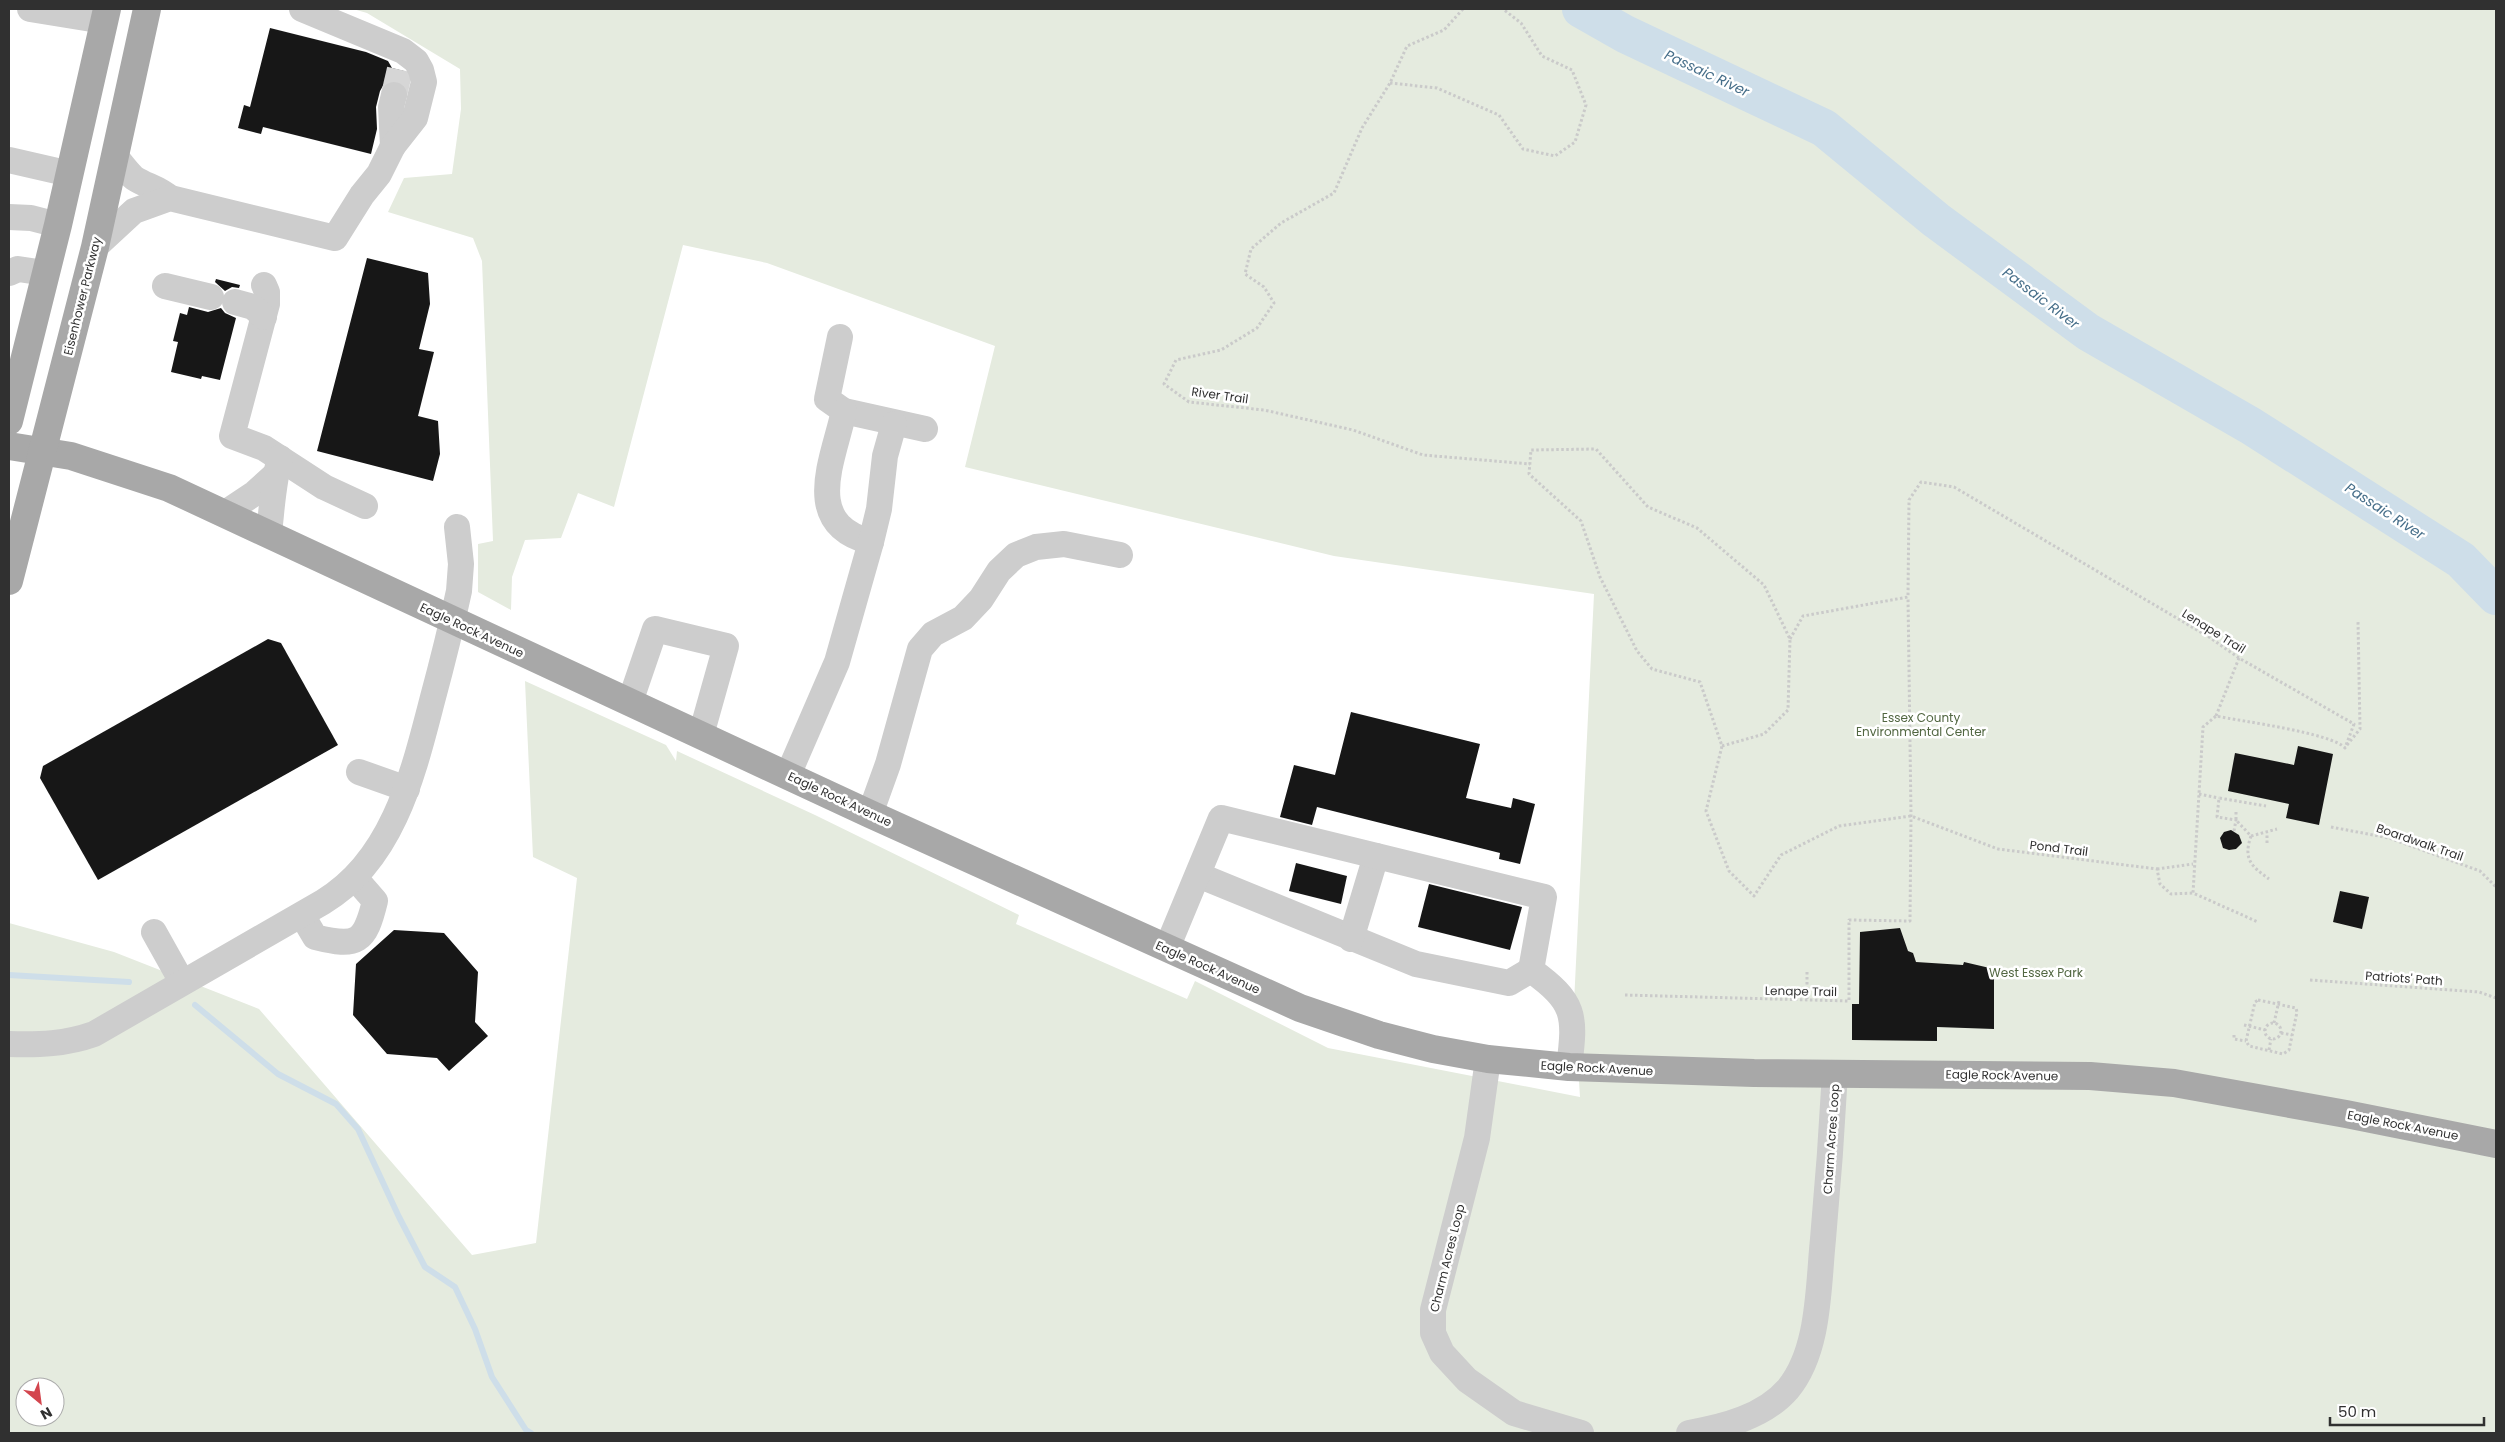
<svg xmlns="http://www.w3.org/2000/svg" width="2505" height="1442" font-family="Poppins,sans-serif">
	<rect width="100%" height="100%" fill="#fff"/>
	<!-- green -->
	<path fill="#e5ebdf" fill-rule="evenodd" d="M 353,9 L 2496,9 L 2496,1433 L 9,1433 L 9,923 L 114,952 L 259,1009 L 472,1255 L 536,1243 L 577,878 L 533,857 L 525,681 L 666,745 L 676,761 L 677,751 L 815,815 L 1019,915 L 1016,924 L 1187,999 L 1195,981 L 1328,1048 L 1580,1097 L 1574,1003 L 1594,594 L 1334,556 L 965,467 L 995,346 L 767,263 L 683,245 L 614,507 L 578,493 L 561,538 L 525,540 L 512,577 L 511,610 L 478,592 L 478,544 L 493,541 L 482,261 L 473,238 L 388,212 L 404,178 L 452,174 L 461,109 L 460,69 L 367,13 ZM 25,1387 L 55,1387 L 55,1417 L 25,1417 Z"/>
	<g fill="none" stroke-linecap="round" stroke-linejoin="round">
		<!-- stream -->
		<g stroke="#cedee9" stroke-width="6">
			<polyline points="9,975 129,982"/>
			<polyline points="195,1005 278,1074 336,1104 358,1129 399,1217 425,1267 455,1287 475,1329 492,1377 526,1430 531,1433"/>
		</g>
		<!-- river -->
		<polyline stroke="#cedee9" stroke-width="38" points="1581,9 1625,34 1824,128 1936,220 2088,332 2251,426 2461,560 2496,596"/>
	</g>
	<!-- building -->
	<g fill="#171717">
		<polygon points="270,28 366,52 388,61 392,68 404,71 408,79 406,87 398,81 390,81 384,84 380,91 376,107 377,129 371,154 263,127 261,134 238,128 244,105 250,107"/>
		<polygon points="367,258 428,273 430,304 419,349 434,352 418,416 438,421 440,454 433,481 317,451"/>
		<polygon points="216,279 240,285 239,288 232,287 225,291 215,282"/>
		<polygon points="189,307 208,312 221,308 225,313 236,318 220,380 202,376 201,379 171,372 178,342 173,341 180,313 187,315"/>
		<polygon points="268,639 281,643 338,745 98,880 40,778 43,766"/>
		<polygon points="1351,712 1480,744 1466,798 1511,808 1513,798 1535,804 1520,864 1499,859 1500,853 1317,807 1312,825 1280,817 1294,765 1335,775"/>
		<polygon points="2298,746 2333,754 2319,825 2286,818 2289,804 2228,791 2235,753 2294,765"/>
		<polygon points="2231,830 2239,835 2242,843 2236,849 2229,850 2223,848 2220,838 2224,832"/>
		<polygon points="1296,863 1347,876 1341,904 1289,891"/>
		<polygon points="1429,884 1522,907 1510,950 1418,927"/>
		<polygon points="2340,891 2369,897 2362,929 2333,922"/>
		<polygon points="1900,928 1908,951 1913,953 1916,962 1963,965 1964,962 1994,969 1994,1029 1937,1027 1937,1041 1852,1040 1852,1004 1859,1004 1860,932"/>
		<polygon points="394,930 444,933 478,972 475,1022 488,1036 449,1071 437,1058 387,1054 353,1015 356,964"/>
	</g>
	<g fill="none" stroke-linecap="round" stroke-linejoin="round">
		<!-- minor-tunnel -->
		<polyline stroke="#d6d6d6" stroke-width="26" stroke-dasharray="26 13" stroke-linecap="butt" points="394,95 400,69"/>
		<!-- path -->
		<g stroke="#cacaca" stroke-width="3" stroke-dasharray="2.5 2.5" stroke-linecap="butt">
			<polyline points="1463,9 1444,30 1407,46 1390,83 1362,128 1334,193 1281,223 1251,249 1245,274 1264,287 1274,303 1257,328 1221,350 1176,360 1164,384 1189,402 1264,410 1353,430 1423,455 1530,464"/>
			<polyline points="1390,83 1437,88 1499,115 1523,149 1555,156 1575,142 1586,105 1572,70 1542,56 1521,23 1503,9"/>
			<path d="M 1790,639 L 1803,616 L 1908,597 L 1909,500 L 1921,482 L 1954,487 L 2209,637 L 2239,658 L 2354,724 L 2345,748 C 2332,733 2240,721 2216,716 L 2203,727 L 2193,893 L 2258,922"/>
			<polyline points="2216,716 2239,658"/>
			<polyline points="2347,745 2360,729 2358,622"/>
			<polyline points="1722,746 1764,734 1788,710 1790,639 1764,585 1697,528 1648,507 1596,449 1531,450 1529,474 1581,521 1600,577 1637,651 1652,669 1700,682 1722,746 1706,811 1729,871 1754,896 1781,855 1839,826 1911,816 1998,849 2157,869 2160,884 2171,894 2193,893"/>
			<polyline points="2199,794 2219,798"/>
			<polyline points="2236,812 2236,820 2251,836 2277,829"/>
			<polyline points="2331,827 2389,838 2480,871 2496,887"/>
			<polyline points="2234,831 2236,820 2217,817 2219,798 2266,806"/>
			<path d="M 2251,836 C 2243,859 2251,866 2269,879"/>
			<polyline points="2267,843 2267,833"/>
			<polyline points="2157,869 2193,864"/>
			<polyline points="1807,972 1807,999"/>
			<polyline points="2310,980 2479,992 2496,998"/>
			<polyline points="1625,995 1849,1001 1849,920 1910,921 1911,816 1908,597"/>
			<polygon points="2258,1000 2296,1008 2297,1012 2289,1050 2283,1054 2249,1046 2246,1041 2255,1002"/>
			<circle cx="2273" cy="1031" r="8"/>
			<polyline points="2274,1023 2279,1001"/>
			<polyline points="2244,1025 2265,1030"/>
			<polyline points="2281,1033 2292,1035"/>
			<polyline points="2234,1035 2234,1039 2246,1041"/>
			<polyline points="2269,1050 2271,1039"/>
		</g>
		<!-- minor -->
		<g stroke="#cdcdcd" stroke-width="26">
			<polyline points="30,9 104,21"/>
			<polyline points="393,146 391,107 394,95"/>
			<path d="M 115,156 C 121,163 127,172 134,178 C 146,186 159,188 170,198"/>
			<polyline points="9,160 70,174"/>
			<polyline points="9,217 31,218 58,225"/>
			<polyline points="95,247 134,211 170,198 335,238 362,195 379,174 393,146 415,118 424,82 421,70 416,61 403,51 302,9"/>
			<polyline points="9,273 18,269 45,273"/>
			<polyline points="264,285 267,292 267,304 232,436 264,448 324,487 365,506"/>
			<polyline points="165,286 211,297"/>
			<polyline points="235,302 253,307 264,317"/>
			<polyline points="840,337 827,399 844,411 925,429"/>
			<path d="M 844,411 C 833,461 801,524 871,542"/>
			<polyline points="225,513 255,493 276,474"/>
			<path d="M 269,533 C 272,508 273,482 280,458"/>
			<polyline points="630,702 655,629 726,646 701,735"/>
			<polyline points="359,772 407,789"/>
			<polyline points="788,775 837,662 871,542 879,509 885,456 894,424"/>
			<polyline points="870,814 888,764 920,649 933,634 963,618 981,599 999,571 1016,555 1036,547 1064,544 1120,555"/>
			<polyline points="1198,875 1416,964 1509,983 1531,970"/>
			<path d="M 302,915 L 315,937 C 358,948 365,942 375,901 L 355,878"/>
			<polyline points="154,932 182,982"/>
			<polyline points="1351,939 1376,856"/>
			<path d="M 1167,948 L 1221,818 L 1544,897 L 1531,970 C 1575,1002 1576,1014 1569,1067"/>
			<path d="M 9,1044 C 39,1045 66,1044 94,1034 L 323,902 C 393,860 413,774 432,701 C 442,664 451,628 459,591 L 461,564 L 457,527"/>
			<polyline points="1488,1059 1477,1138 1433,1310 1433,1333 1442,1353 1467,1380 1514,1413 1581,1433"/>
			<path d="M 1689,1433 C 1723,1427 1764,1417 1788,1389 C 1820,1350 1818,1287 1823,1239 C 1828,1184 1832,1129 1835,1073"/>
		</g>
		<!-- major -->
		<g stroke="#a8a8a8" stroke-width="28">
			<polyline points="9,421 58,225 107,9"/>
			<polyline points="9,446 71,456 169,488 870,814 1167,948 1300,1008 1379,1035 1433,1049 1488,1059 1569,1067 1754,1073 2090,1076 2174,1083 2346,1114 2496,1144"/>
			<polyline points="9,581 95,247 147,9"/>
		</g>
	</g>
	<g text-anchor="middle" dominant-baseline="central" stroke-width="5" stroke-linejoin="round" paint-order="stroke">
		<!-- street labels -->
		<g font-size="12" fill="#303030" stroke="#fff">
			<text transform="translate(82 296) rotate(-76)">Eisenhower Parkway</text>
			<text transform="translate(1220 395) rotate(8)">River Trail</text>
			<text transform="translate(472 630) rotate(25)">Eagle Rock Avenue</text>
			<text transform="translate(2214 631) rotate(32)">Lenape Trail</text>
			<text transform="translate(840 799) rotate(25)">Eagle Rock Avenue</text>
			<text transform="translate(2420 842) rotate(19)">Boardwalk Trail</text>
			<text transform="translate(2059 848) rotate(7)">Pond Trail</text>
			<text transform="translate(1208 967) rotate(24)">Eagle Rock Avenue</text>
			<text transform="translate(2404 978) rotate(4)">Patriots' Path</text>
			<text transform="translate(1801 991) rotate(1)">Lenape Trail</text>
			<text transform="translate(1597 1068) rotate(3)">Eagle Rock Avenue</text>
			<text transform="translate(2002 1075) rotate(1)">Eagle Rock Avenue</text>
			<text transform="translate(2403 1125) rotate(11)">Eagle Rock Avenue</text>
			<text transform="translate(1831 1139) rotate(-86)">Charm Acres Loop</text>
			<text transform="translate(1447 1258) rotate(-76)">Charm Acres Loop</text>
		</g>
		<!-- park labels -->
		<g font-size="12" fill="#526742" stroke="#fff">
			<text x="1921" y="717">Essex County<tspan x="1921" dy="14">Environmental Center</tspan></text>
			<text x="2036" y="972">West Essex Park</text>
		</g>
		<!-- water labels -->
		<g font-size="14" font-style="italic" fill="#466e89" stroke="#fff">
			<text transform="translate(1707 73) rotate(25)">Passaic River</text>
			<text transform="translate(2041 298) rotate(37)">Passaic River</text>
			<text transform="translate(2385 511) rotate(33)">Passaic River</text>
		</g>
	</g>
	<!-- border -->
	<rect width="2505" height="1442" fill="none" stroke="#303030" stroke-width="20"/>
	<!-- north arrow -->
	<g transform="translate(40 1402) rotate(151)"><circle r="24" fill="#ffffff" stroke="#acacac"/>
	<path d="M0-4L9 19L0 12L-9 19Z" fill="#d3464e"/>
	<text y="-8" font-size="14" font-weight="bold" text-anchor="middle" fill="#303030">N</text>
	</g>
	<!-- scale -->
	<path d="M2330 1417v8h154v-8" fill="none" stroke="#303030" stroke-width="2.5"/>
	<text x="2338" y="1417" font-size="15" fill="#303030" stroke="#ffffff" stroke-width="4" paint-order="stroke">50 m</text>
</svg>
